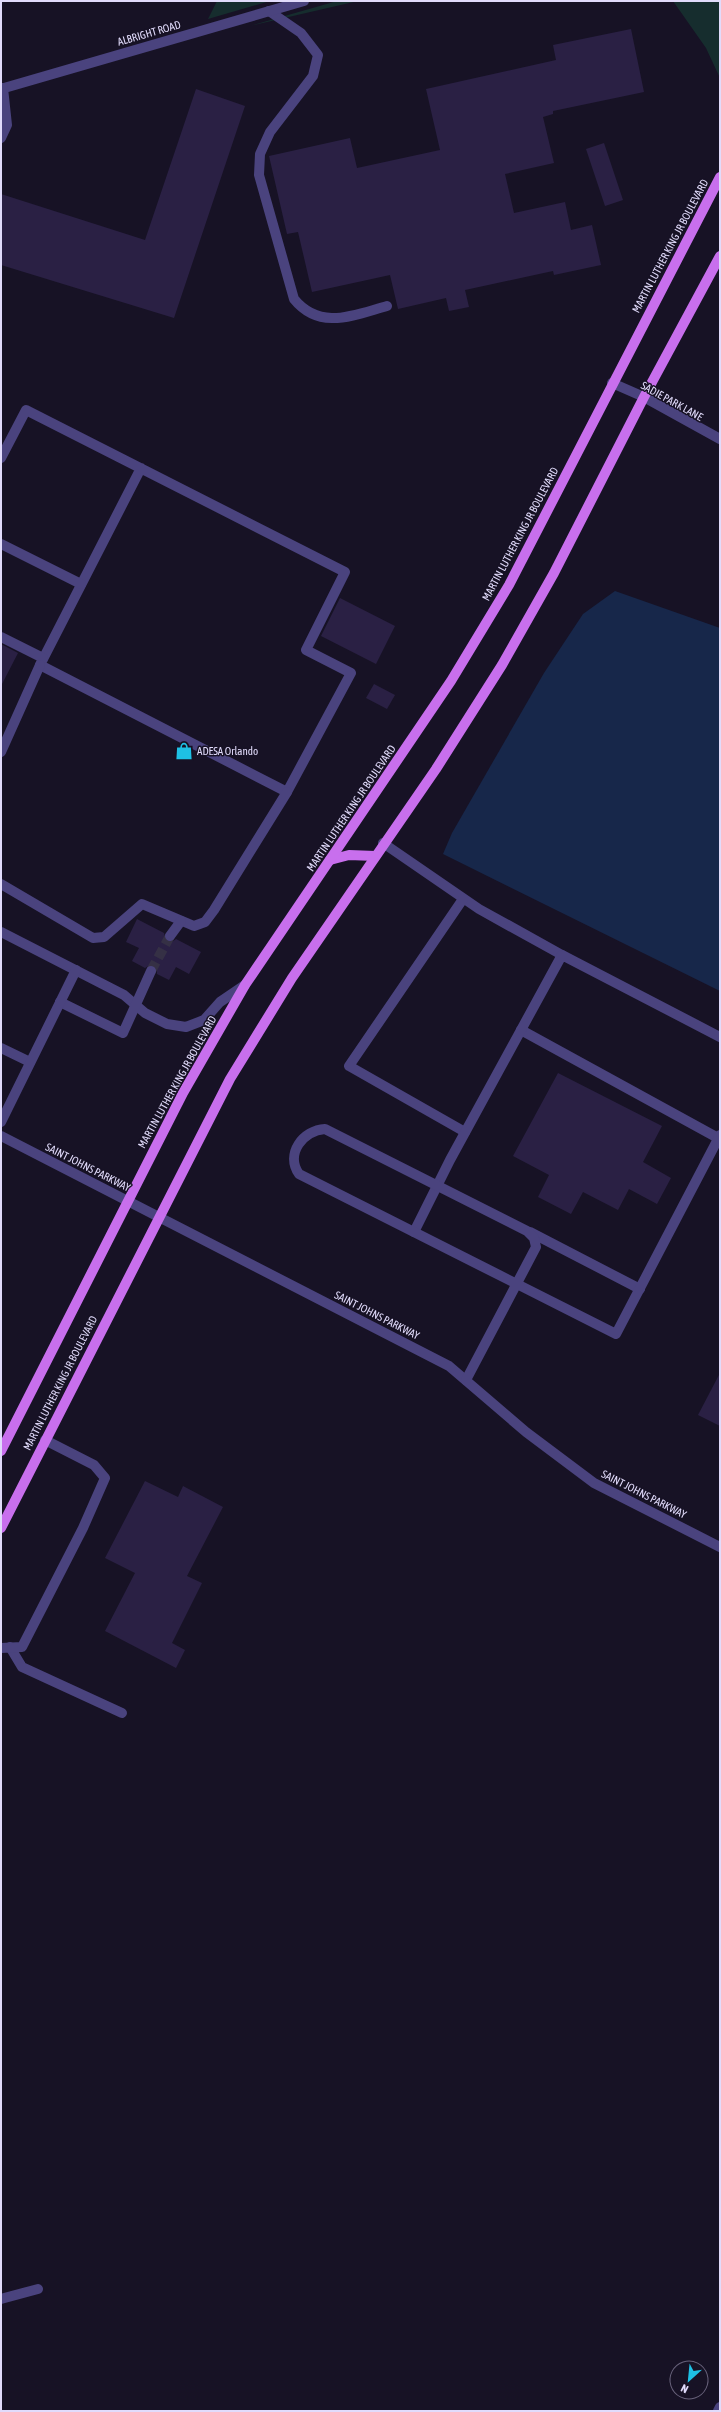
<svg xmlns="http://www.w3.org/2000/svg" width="721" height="2412" font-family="'Asap Condensed',sans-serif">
	<rect width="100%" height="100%" fill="#171225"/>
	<!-- green -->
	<g fill="#162d2e">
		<polygon points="217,1 270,1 208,19"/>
		<polygon points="337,1 358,1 250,26"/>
		<polygon points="673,1 720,1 720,78 706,48"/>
	</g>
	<!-- water -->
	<polygon fill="#17274a" points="615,591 720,628 720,991 443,854 452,833 544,673 583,614"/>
	<!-- building -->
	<g fill="#2a2044">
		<polygon points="631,29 644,92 553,111 553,114 543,117 554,163 505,174 514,213 565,202 571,230 592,225 601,265 554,275 553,271 465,290 469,307 449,311 446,298 398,309 390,275 312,292 298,232 287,234 269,156 350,138 357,168 440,150 426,89 556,60 553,45"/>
		<polygon points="196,89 245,106 174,318 1,265 1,194 145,240"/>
		<polygon points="604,143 623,200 605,206 586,149"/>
		<polygon points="340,598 395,626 376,664 321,636"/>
		<polygon points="1,644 18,653 1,686"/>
		<polygon points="374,684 395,695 387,709 366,698"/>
		<polygon points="137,919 164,933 166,941 172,942 176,939 201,952 189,974 176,967 169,980 157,974 157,970 154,965 150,965 145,968 132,961 139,948 126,942"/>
		<polygon points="558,1073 662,1126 643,1162 671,1178 657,1204 629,1189 618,1210 583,1192 571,1214 538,1197 549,1175 513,1156"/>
		<polygon points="720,1373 720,1426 698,1415"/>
		<polygon points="145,1481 178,1497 183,1486 223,1507 187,1576 202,1583 172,1643 185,1650 176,1668 105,1631 135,1573 105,1558"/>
	</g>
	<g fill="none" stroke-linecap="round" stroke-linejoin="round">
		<!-- minor-tunnel -->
		<polyline stroke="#353045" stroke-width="10" stroke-dasharray="10 5" stroke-linecap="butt" points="151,971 170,936"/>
		<!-- minor -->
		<g stroke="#4a437e" stroke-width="10">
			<path d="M 269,11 L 301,33 L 318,55 L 313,76 L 270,132 L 260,154 L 259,175 L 294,299 C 320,331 354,315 387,306"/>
			<polyline points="1,89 304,1"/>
			<polyline points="1,138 7,125 3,88"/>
			<polyline points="612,383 644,397 720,439"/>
			<polyline points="1,458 26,410 345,572 306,650 351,673 287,792 40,665 141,468"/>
			<polyline points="1,544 81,584"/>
			<polyline points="1,637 43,658"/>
			<polyline points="1,752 40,665"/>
			<polyline points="383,843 479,909 562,955"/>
			<polyline points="1,884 93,938 104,937 142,904 194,926 205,922 214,910 287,792"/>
			<polyline points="463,899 349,1066 465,1132"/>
			<polyline points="1,932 124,995 145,1013 167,1024 186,1027 204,1020 220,1002 245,985"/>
			<polyline points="170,936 181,921"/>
			<polyline points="60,1002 123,1033 151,971"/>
			<polyline points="521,1030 718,1138"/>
			<polyline points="1,1048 30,1062"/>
			<polyline points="1,1122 76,970"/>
			<polyline points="1,1136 449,1366 526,1432 594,1483 720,1547"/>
			<polyline points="414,1232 450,1160 562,955 720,1037"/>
			<polyline points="530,1232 640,1289"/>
			<path d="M 466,1380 L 536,1247 L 534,1238 L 527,1231 L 325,1129 C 303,1130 285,1154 299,1174 L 616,1334 L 720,1135"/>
			<polyline points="10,1647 22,1667 122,1713"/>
			<polyline points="1,1648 22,1647 83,1528 105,1478 94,1465 45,1440"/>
			<polyline points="1,2299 38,2289"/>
			<polyline points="718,2411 720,2407"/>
		</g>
		<!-- major -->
		<g stroke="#c86fed" stroke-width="10">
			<polyline points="330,860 349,855 375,856"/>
			<polyline points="1,1451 183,1093 245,985 451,681 509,585 720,177"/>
			<polyline points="1,1528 230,1079 292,978 436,769 502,665 554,573 644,397 720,256"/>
		</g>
	</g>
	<!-- icons -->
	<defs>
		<g id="shop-bare" transform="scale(1.38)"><path d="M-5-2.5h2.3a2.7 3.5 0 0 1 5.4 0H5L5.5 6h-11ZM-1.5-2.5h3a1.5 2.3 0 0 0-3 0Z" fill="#1ec0e4" stroke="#171225" stroke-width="2.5" paint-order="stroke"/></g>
	</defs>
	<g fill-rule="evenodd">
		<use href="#shop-bare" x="184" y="751"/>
	</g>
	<g text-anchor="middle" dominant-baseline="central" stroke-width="3" stroke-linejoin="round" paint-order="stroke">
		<!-- street labels -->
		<g font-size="11" fill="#e1dbfb" stroke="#171225">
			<text transform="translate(149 33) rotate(-16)">ALBRIGHT ROAD</text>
			<text transform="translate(670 246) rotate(-62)">MARTIN LUTHER KING JR BOULEVARD</text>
			<text transform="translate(672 401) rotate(29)">SADIE PARK LANE</text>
			<text transform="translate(520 534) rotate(-62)">MARTIN LUTHER KING JR BOULEVARD</text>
			<text transform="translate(351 808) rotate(-56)">MARTIN LUTHER KING JR BOULEVARD</text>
			<text transform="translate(177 1082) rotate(-61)">MARTIN LUTHER KING JR BOULEVARD</text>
			<text transform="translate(88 1167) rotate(27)">SAINT JOHNS PARKWAY</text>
			<text transform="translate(377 1315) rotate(27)">SAINT JOHNS PARKWAY</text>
			<text transform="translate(60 1383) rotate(-63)">MARTIN LUTHER KING JR BOULEVARD</text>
			<text transform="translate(644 1494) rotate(27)">SAINT JOHNS PARKWAY</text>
		</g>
		<!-- poi labels -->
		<g font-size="11" fill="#e1dbfb" stroke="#171225" text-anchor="start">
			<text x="197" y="751">ADESA Orlando</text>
		</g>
	</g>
	<!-- border -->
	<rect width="721" height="2412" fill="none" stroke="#e1dbfb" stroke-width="4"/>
	<!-- north arrow -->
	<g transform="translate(689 2380) rotate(207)"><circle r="19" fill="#171225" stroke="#68627b"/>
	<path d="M0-3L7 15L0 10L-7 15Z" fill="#1ec0e4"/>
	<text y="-6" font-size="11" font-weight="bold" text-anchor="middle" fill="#e1dbfb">N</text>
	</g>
</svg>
